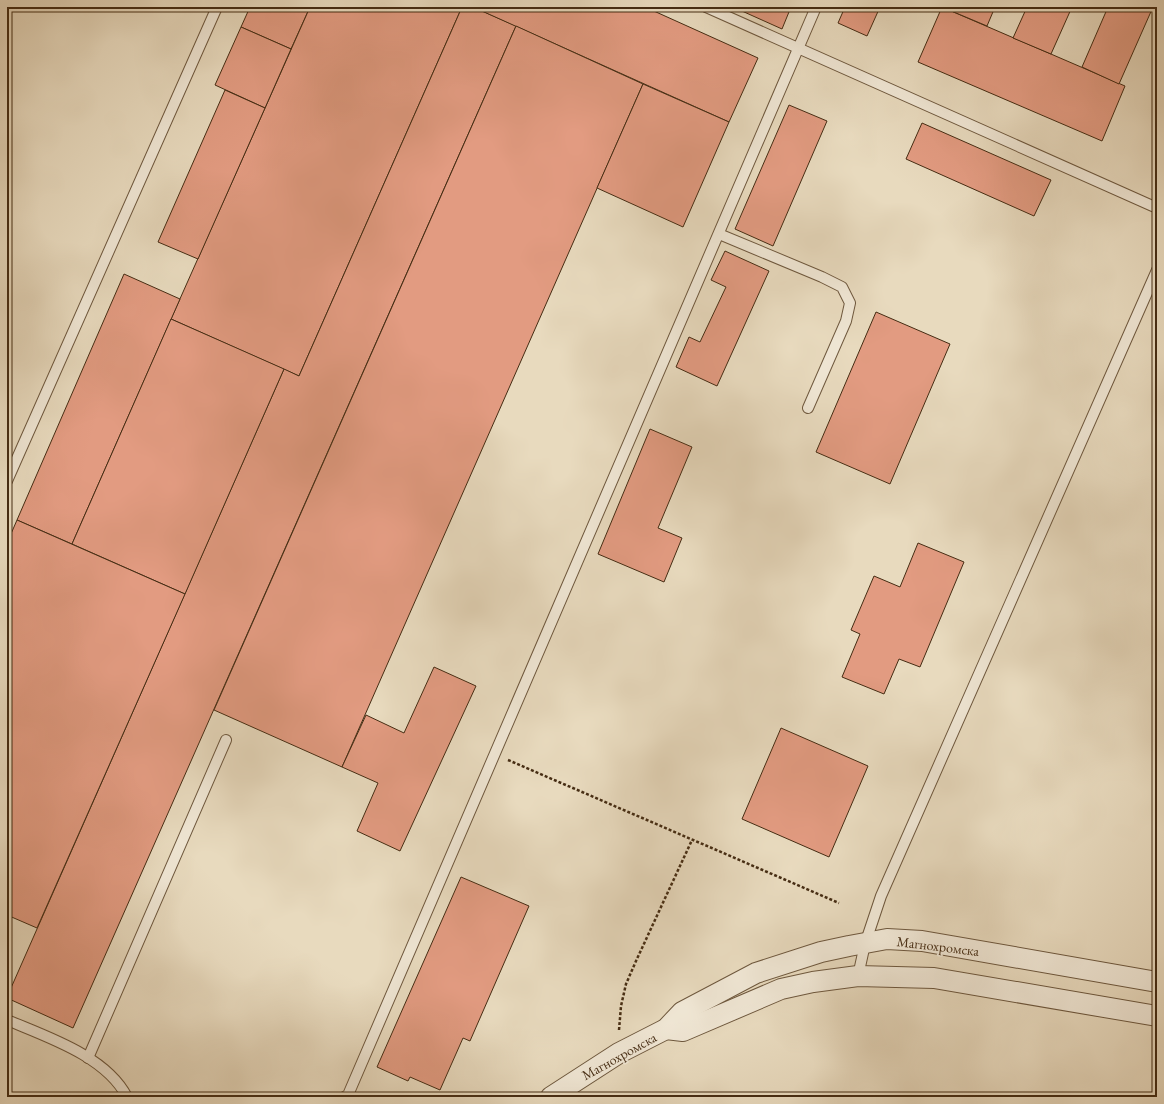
<svg xmlns="http://www.w3.org/2000/svg" width="1164" height="1104" font-family="'EB Garamond',serif">
	<rect width="100%" height="100%" fill="#e8dabe"/>
	<filter id="stains"><feTurbulence type="fractalNoise" baseFrequency=".005" numOctaves="4"/><feColorMatrix values="0 0 0 0 .2 0 0 0 0 .09 0 0 0 0 .02 0 0 0 .5 -.17"/></filter>
	<radialGradient id="worn" r=".72"><stop offset=".6" stop-color="#630" stop-opacity="0"/><stop offset="1" stop-color="#630" stop-opacity=".3"/></radialGradient>
	<!-- building -->
	<g fill="#e29b81" stroke="#452c13">
		<polygon points="250,7 310,7 291,49 241,27"/>
		<polygon points="310,7 462,7 299,376 171,319"/>
		<polygon points="462,7 473,7 516,26 73,1028 7,998 7,997 284,369 299,376"/>
		<polygon points="473,7 645,7 758,58 729,122"/>
		<polygon points="733,7 791,7 782,29"/>
		<polygon points="845,7 880,7 867,36 838,23"/>
		<polygon points="942,7 1125,86 1102,141 918,62"/>
		<polygon points="950,7 995,7 987,26 949,10"/>
		<polygon points="1027,7 1072,7 1051,54 1013,38"/>
		<polygon points="1108,7 1153,7 1119,84 1082,67"/>
		<polygon points="516,26 643,84 342,767 214,710"/>
		<polygon points="241,27 291,49 265,108 215,85"/>
		<polygon points="643,84 729,122 683,227 597,188"/>
		<polygon points="225,90 265,108 198,259 158,242"/>
		<polygon points="789,105 827,121 773,246 735,229"/>
		<polygon points="922,123 1051,180 1034,216 906,159"/>
		<polygon points="725,251 769,271 717,386 676,367 689,337 700,342 726,287 711,280"/>
		<polygon points="124,274 180,299 72,544 17,520"/>
		<polygon points="876,312 950,344 890,484 816,452"/>
		<polygon points="171,319 284,369 185,594 72,544"/>
		<polygon points="650,429 692,447 658,528 682,538 664,582 598,554"/>
		<polygon points="17,520 185,594 37,928 7,915 7,543"/>
		<polygon points="918,543 964,562 920,667 899,659 884,694 842,677 860,634 851,630 874,576 900,587"/>
		<polygon points="434,667 476,686 400,851 357,831 378,783 342,767 366,715 404,733"/>
		<polygon points="781,728 868,766 829,857 742,819"/>
		<polygon points="461,877 529,906 470,1041 463,1038 440,1090 410,1077 408,1081 377,1067"/>
	</g>
	<g fill="none" stroke-linecap="round" stroke-linejoin="round">
		<!-- service casing -->
		<g stroke="#6e583e" stroke-width="12">
			<g id="service">
				<polyline points="706,7 1157,208"/>
				<polyline points="719,234 822,277 842,287 850,303 846,321 808,408"/>
				<polyline points="7,481 217,7"/>
				<polyline points="858,976 865,944 881,896 1157,270"/>
				<path d="M 7,1020 C 47,1037 106,1056 127,1097"/>
				<polyline points="88,1058 226,740"/>
				<polyline points="344,1097 348,1095 816,7"/>
			</g>
		</g>
		<!-- minor casing -->
		<g stroke="#6e583e" stroke-width="22">
			<g id="minor">
				<polyline points="666,1029 683,1031 781,989 813,982 858,976 934,978 1157,1016"/>
				<polyline points="551,1097 619,1053 666,1029 682,1012 756,973 821,952 849,946 887,939 922,941 1157,982"/>
			</g>
		</g>
		<!-- path -->
		<g stroke="#452c13" stroke-width="2.5" stroke-dasharray="3 2" stroke-linecap="butt">
			<polyline points="508,760 839,903"/>
			<polyline points="619,1030 621,1006 626,984 636,961 692,840"/>
		</g>
		<!-- service -->
		<use href="#service" stroke="#f0e7d5" stroke-width="10"/>
		<!-- minor -->
		<use href="#minor" stroke="#f0e7d5" stroke-width="20"/>
	</g>
	<g text-anchor="middle" dominant-baseline="central" stroke-width="3" stroke-linejoin="round" paint-order="stroke">
		<!-- street labels -->
		<g font-size="14" fill="#452c13" stroke="#f0e7d5">
			<text transform="translate(938 946) rotate(7)">Магнохромска</text>
			<text transform="translate(619 1056) rotate(-29)">Магнохромска</text>
		</g>
	</g>
	<!-- margin -->
	<rect width="1164" height="1104" fill="none" stroke="#e8dabe" stroke-width="24"/>
	<rect x="8" y="8" width="1148" height="1088" fill="none" stroke="#452c13" stroke-width="2"/>
	<rect x="12" y="12" width="1140" height="1080" fill="none" stroke="#452c13"/>
	<rect width="100%" height="100%" filter="url(#stains)"/>
	<rect width="100%" height="100%" fill="url(#worn)"/>
</svg>
